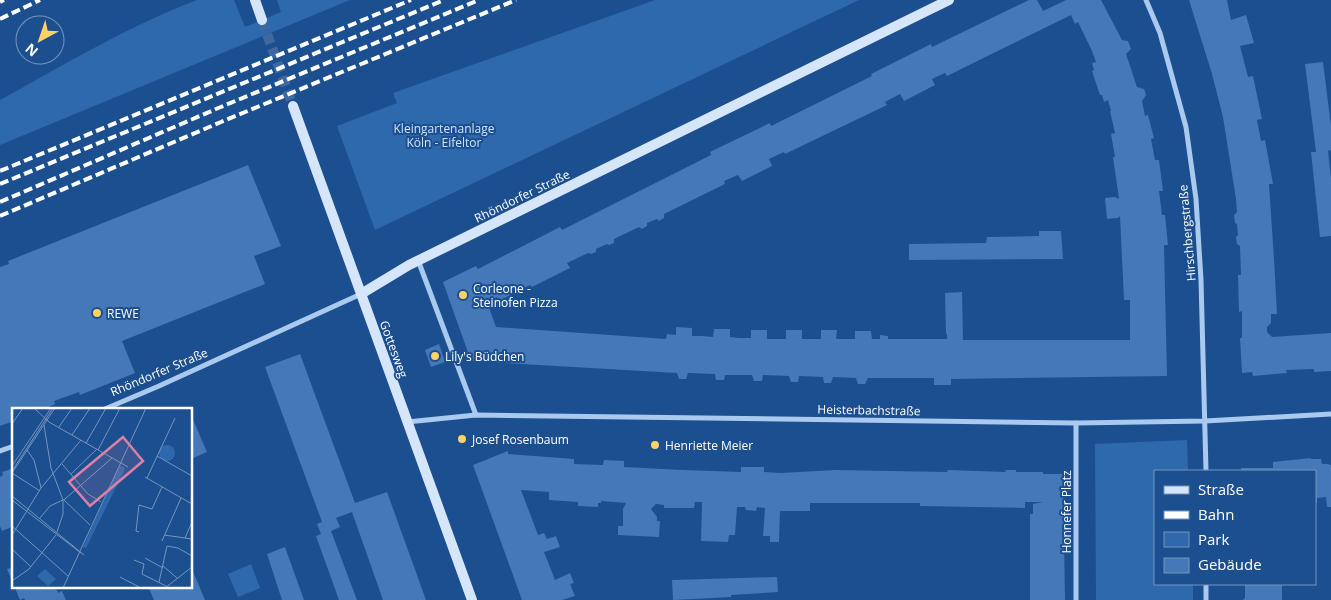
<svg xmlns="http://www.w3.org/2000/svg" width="1331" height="600" font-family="'Open Sans',sans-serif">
	<rect width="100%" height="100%" fill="#1b4f8f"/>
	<!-- green -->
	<g fill="#2e69ad">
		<path d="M 197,0 L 234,0 L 245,27 L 281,12 L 277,0 L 350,0 L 0,145 L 0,100 C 64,65 128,26 197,0 Z"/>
		<polygon points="655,0 859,0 375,230 337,126 397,103 393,93"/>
		<polygon points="1187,440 1188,471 1155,471 1155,584 1193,584 1193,600 1096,600 1095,444"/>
		<polygon points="251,564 260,588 238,597 228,574"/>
	</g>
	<!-- building -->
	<g fill="#4478b7" fill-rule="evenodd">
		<path d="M 1029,0 L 1037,0 L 1043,11 L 1066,0 L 1101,0 L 1122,40 L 1128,41 L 1131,49 L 1126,54 L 1137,87 L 1144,89 L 1146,95 L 1142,101 L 1145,116 L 1148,115 L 1154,138 L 1151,139 L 1155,160 L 1159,160 L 1163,191 L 1159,191 L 1162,215 L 1165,215 L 1168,245 L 1164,245 L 1167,376 L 951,379 L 951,385 L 934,385 L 934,378 L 868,378 L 865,384 L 858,384 L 856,378 L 833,377 L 831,383 L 824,383 L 823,377 L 799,376 L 798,382 L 791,382 L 789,376 L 763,375 L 762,381 L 754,381 L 752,375 L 725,375 L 724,380 L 716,380 L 715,374 L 688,373 L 686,379 L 679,379 L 677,373 L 471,361 L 443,282 L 476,266 L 478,269 L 560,227 L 562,230 L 711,155 L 710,152 L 770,123 L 771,126 L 872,76 L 871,74 L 931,44 L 932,47 ZM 1071,15 L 1075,24 L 1078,22 L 1092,51 L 1096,62 L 1092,63 L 1094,70 L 1092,71 L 1100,95 L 1102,95 L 1104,102 L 1108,100 L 1111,111 L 1110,111 L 1115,133 L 1111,134 L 1115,157 L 1113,157 L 1119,199 L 1115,197 L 1105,198 L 1106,208 L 1107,219 L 1118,218 L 1120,216 L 1124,300 L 1130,300 L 1130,340 L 963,340 L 962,292 L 945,293 L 946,334 L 947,334 L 947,339 L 888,339 L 888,336 L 880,335 L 880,339 L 872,339 L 871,331 L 855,331 L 855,339 L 836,339 L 837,330 L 821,330 L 821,339 L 802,339 L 802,330 L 786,330 L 786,339 L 767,339 L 767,330 L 751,330 L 751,338 L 740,338 L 730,337 L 730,329 L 714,329 L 713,337 L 702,336 L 692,336 L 692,328 L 676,327 L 676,335 L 667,334 L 666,339 L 496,327 L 487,302 L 497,297 L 499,301 L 530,285 L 532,287 L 570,268 L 567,263 L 588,253 L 591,254 L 596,252 L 596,249 L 607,244 L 609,245 L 614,243 L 614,239 L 639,227 L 642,229 L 647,226 L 647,223 L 657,219 L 659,221 L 664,218 L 664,214 L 725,184 L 724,181 L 738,175 L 742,181 L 772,166 L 769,159 L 784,152 L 785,154 L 887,105 L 885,102 L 900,94 L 904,101 L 935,85 L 932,79 L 945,73 L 947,76 Z"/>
		<polygon points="1189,0 1227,0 1231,20 1246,15 1254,43 1240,46 1248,77 1253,76 1262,119 1257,120 1261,141 1265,140 1273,184 1269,184 1274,259 1277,314 1271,314 1271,323 1267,327 1267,332 1272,337 1331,333 1331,371 1314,372 1314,369 1286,370 1287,373 1253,376 1252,372 1242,373 1240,338 1242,338 1242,311 1239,312 1238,275 1241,275 1240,246 1237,244 1236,237 1238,235 1237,224 1235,223 1234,215 1237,212 1236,199 1223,117 1212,74"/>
		<polygon points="1323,62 1331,126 1331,150 1328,151 1331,178 1331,236 1320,237 1311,152 1316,152 1305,64"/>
		<polygon points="248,165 281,246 254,256 265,284 122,341 135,373 80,395 79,392 54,401 55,404 44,409 14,409 14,421 0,426 0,267 9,264 8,261"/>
		<polygon points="1039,231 1061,231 1063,259 909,260 909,244 986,243 987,237 1039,236"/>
		<polygon points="439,344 445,362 431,367 425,350"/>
		<polygon points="300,354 355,503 387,492 426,600 383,600 352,512 336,518 340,527 331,531 357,600 339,600 316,536 321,534 317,524 322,522 265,367"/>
		<polygon points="191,415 207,452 191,459"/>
		<polygon points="508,451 508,454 574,459 574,464 603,465 604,460 624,461 624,467 683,470 741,472 741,467 764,467 764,472 781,473 835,470 947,472 948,470 1006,472 1005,470 1016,470 1016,472 1043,472 1043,474 1063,474 1065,600 1030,600 1030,514 1033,514 1033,504 1043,502 1025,502 1025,508 920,506 920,503 810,503 810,511 780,511 779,542 770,542 770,536 763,536 765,508 757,507 756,511 746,510 745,507 737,507 735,535 729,535 728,542 701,541 702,502 695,502 694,508 664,508 664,505 656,504 651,509 657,517 657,521 660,521 659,537 618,535 618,526 623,526 623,509 626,503 601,501 601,503 598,503 598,507 578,506 578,502 549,500 549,492 521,490 538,535 544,533 547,539 556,536 560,547 544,552 555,580 570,573 574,583 570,584 575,596 562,600 522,600 473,465"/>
		<polygon points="1311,458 1311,459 1321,459 1322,464 1329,464 1329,465 1331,465 1331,507 1327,507 1326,497 1317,498 1317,503 1315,503 1315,471 1241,471 1241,468 1273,468 1273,462"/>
		<polygon points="14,468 14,526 2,531 0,526 0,477 3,475 2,472"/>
		<polygon points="285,547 304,600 282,600 267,554"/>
		<polygon points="14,567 14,580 12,581 7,569"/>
		<polygon points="191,567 205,600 154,600 148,586 191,586"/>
		<polygon points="777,577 778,592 731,595 731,597 673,600 672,580"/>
		<polygon points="1245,584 1282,584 1282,600 1243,600 1245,598"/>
		<polygon points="19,586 55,586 58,593 62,591 66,600 25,600 24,598 20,600 15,588"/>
	</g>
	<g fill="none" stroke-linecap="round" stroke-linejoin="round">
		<!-- secondary-tunnel -->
		<polyline stroke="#3d69a0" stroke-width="10" stroke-dasharray="10 5" stroke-linecap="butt" points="262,20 293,106"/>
		<!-- street -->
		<g stroke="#a9c9ee" stroke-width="5">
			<polyline points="1146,0 1160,33 1186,127 1196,199 1201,280 1206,471"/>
			<polyline points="418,260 476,415"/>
			<polyline points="105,409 159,386 361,294"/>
			<polyline points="407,422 476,415 1076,423 1205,421 1331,414"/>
			<polyline points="1076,423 1076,600"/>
			<polyline points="0,451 14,446"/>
			<polyline points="1206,584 1206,600"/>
		</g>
		<!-- secondary -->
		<g stroke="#d6e6fa" stroke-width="10">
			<polyline points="255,0 262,20"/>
			<polyline points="293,106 472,600"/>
			<polyline points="361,294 409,265 949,0"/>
		</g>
		<!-- rail -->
		<g stroke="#fff" stroke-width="4" stroke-dasharray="9 4" stroke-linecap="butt">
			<polyline points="0,2 4,0"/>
			<polyline points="0,19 40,0"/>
			<polyline points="0,171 411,0"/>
			<polyline points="0,184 444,0"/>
			<polyline points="0,202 216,109 479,0"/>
			<polyline points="0,216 221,122 516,0"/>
		</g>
	</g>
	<!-- markers -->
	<g fill="#ffd166" stroke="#1b4f8f" stroke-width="2">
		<circle cx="463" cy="295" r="5"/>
		<circle cx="97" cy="313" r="5"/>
		<circle cx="435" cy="356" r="5"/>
		<circle cx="462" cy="439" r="5"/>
		<circle cx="655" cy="445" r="5"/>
	</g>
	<g text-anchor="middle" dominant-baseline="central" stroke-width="4" stroke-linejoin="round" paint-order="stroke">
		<!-- park labels -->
		<g font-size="12" fill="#cfe3fa" stroke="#1b4f8f">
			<text x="444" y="128">Kleingartenanlage<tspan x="444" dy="14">Köln - Eifeltor</tspan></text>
		</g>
		<!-- street labels -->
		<g font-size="12" fill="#fff" stroke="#1b4f8f">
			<text transform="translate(522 196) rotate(-26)">Rhöndorfer Straße</text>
			<text transform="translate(1187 233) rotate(-95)">Hirschbergstraße</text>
			<text transform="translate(394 349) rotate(70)">Gottesweg</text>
			<text transform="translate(159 372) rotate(-23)">Rhöndorfer Straße</text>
			<text transform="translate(869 410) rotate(1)">Heisterbachstraße</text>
			<text transform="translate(1066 512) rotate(-90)">Honnefer Platz</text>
		</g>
		<!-- poi labels -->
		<g font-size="12" fill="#fff" stroke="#1b4f8f" text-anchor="start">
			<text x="473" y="288">Corleone -<tspan x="473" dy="14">Steinofen Pizza</tspan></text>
			<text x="107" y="313">REWE</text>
			<text x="445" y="356">Lily's Büdchen</text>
			<text x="472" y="439">Josef Rosenbaum</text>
			<text x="665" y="445">Henriette Meier</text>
		</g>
	</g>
	<!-- overview -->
	<g transform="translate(12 408)">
		<rect width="180" height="180" fill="#1b4f8f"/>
		<path d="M147 45a8 8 0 1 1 16 0a8 8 0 1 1-16 0ZM 108,57 L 113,60 L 112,63 L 74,140 L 71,139 ZM 33,161 L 44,171 L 36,178 L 25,168 Z" fill="#2e69ad"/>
		<path fill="none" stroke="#7695bc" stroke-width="1" d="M 22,0 L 37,14 L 116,59M 0,16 L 11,0M 32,17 L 39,60 L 51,92 L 51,106 L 45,124M 47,19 L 60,0M 60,27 L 78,0M 74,35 L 94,0M 15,42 L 22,52 L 29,80M 86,42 L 108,0M 145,48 L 180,68M 50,56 L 76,86 L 89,94M 0,58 L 39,0M 0,63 L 41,0M 0,65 L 28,83M 0,65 L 43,0M 59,66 L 85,41M 133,69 L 180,96M 135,70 L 163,10M 29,80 L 69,32M 0,88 L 72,147M 0,92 L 69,145M 52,92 L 78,117M 28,110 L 38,98 L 53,91 L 100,50M 0,118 L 56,168M 127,124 L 124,123 L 127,97 L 140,101 L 150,79M 0,127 L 29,80M 152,127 L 180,131M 173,130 L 180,114M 150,133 L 169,90M 0,141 L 19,159M 133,150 L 151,160M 122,152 L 132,156 L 130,166 L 154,178M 151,158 L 165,170M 108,169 L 129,180M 0,173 L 17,161 L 44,127M 147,174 L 155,138 L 166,140 L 180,148M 51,180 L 134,0M 153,180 L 180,159"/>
		<path fill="#dd80a5" fill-opacity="0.15" stroke="#dd80a5" stroke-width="2.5" d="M 111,29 L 131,53 L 78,98 L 57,74 Z"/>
		<rect width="180" height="180" fill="none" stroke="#fff" stroke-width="2.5"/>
	</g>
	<!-- legend -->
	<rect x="1154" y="470" width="162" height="115" fill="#1b4f8f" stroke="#7695bc"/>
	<rect x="1164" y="486" width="25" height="8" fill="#d6e6fa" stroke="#7695bc"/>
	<text x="1198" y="495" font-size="15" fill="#ffffff">Straße</text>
	<rect x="1164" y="511" width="25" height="8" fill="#ffffff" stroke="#7695bc"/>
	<text x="1198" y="520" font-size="15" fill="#ffffff">Bahn</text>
	<rect x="1164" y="532" width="25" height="15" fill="#2e69ad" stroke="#7695bc"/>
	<text x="1198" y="545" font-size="15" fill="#ffffff">Park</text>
	<rect x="1164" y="558" width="25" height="15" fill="#4478b7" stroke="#7695bc"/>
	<text x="1198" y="570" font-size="15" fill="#ffffff">Gebäude</text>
	<!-- north arrow -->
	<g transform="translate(40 40) rotate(220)"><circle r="24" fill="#1b4f8f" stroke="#7695bc"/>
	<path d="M0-4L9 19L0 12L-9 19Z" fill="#ffd166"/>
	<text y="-8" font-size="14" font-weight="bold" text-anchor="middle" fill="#ffffff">N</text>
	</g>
</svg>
